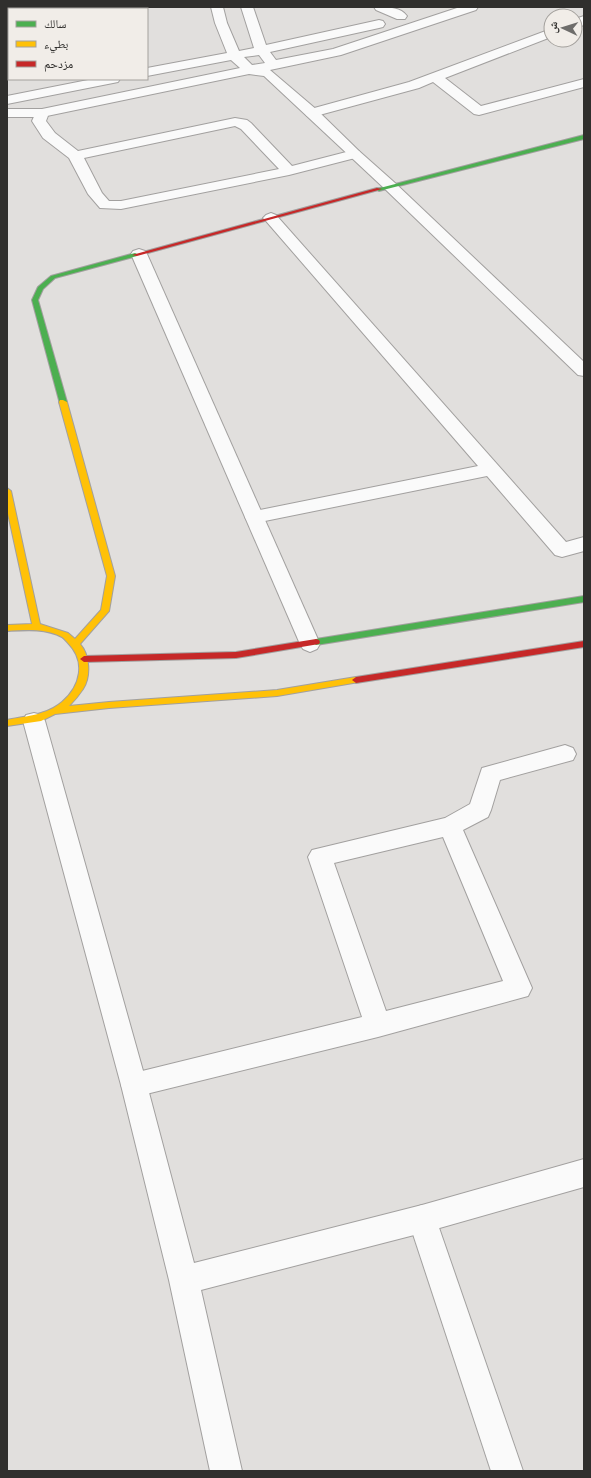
<svg xmlns="http://www.w3.org/2000/svg" width="591" height="1478" font-family="'Asap Condensed','Noto Naskh Arabic',sans-serif">
	<rect width="100%" height="100%" fill="#e1dfdd"/>
	<g fill="none" stroke-linecap="round" stroke-linejoin="round">
		<!-- lane casing -->
		<g stroke="#a2a09f" stroke-width="2">
			<g id="lane">
				<path d="M 374,7 C 384,7 400,6 407,16 L 405,19 L 397,19 L 376,10 Z"/>
				<polygon points="584,16 584,25 575,28 575,19"/>
				<polygon points="551,29 551,37 445,78 481,106 584,79 584,87 479,115 474,114 433,82 419,88 312,117 307,116 305,113 307,110 409,82"/>
				<path d="M 42,109 L 47,110 L 49,113 L 46,121 L 55,133 L 78,151 L 235,118 L 247,120 L 251,123 L 292,166 L 354,150 L 359,151 L 361,154 L 359,157 L 289,175 L 121,209 L 100,208 L 88,194 L 69,158 L 43,138 L 32,121 L 37,110 ZM 235,126 L 241,129 L 279,169 L 121,201 L 109,201 L 102,193 L 84,158 Z"/>
				<polygon points="139,249 145,251 147,254 320,644 317,649 310,652 303,649 300,644 131,254 133,251"/>
				<path d="M 565,745 L 573,748 L 576,754 L 573,760 L 500,780 L 491,810 L 488,817 L 463,830 L 532,988 L 528,996 L 378,1037 L 134,1097 L 125,1094 L 121,1085 L 125,1076 L 134,1073 L 362,1017 L 308,857 L 312,850 L 445,818 L 470,804 L 482,768 ZM 443,837 L 503,981 L 386,1011 L 334,863 Z"/>
				<polygon points="422,1205 432,1209 436,1219 523,1471 491,1471 408,1219 412,1209"/>
			</g>
		</g>
		<!-- street casing -->
		<g stroke="#a2a09f" stroke-width="2">
			<g id="street">
				<path d="M 211,7 L 223,7 L 227,23 L 239,51 L 254,48 L 241,7 L 253,7 L 266,45 L 379,20 L 383,21 L 385,24 L 383,27 L 379,28 L 270,52 L 276,60 L 333,49 L 460,7 L 478,7 L 476,10 L 341,55 L 270,70 L 317,110 L 359,151 L 395,183 L 584,362 L 584,376 L 578,375 L 385,189 L 264,76 L 249,74 L 42,117 L 7,117 L 7,109 L 42,109 L 240,68 L 231,60 L 147,76 L 147,68 L 227,53 L 215,23 ZM 259,55 L 265,63 L 252,65 L 244,57 Z"/>
				<polygon points="93,79 120,79 118,82 113,83 7,104 7,96"/>
				<polygon points="271,213 276,215 566,542 584,537 584,551 562,557 555,555 487,476 255,523 248,522 245,517 248,512 255,511 478,466 266,221 263,218 266,215"/>
				<polygon points="34,713 42,715 45,721 147,1085 194,1263 422,1205 584,1159 584,1187 422,1233 201,1290 242,1471 210,1471 169,1280 121,1085 23,721 26,715"/>
			</g>
		</g>
		<!-- fast casing -->
		<g stroke="#a2a09f" stroke-width="2">
			<g id="fast">
				<polygon points="584,135 584,139 379,191 376,189"/>
				<polygon points="135,253 137,254 137,256 55,278 43,289 38,300 67,402 63,404 60,404 32,300 38,287 51,276"/>
				<polygon points="584,596 584,602 316,645 312,642 316,639"/>
			</g>
		</g>
		<!-- slow casing -->
		<g stroke="#a2a09f" stroke-width="2">
			<path id="slow" d="M 60,400 L 63,400 L 67,402 L 115,576 L 109,611 L 80,644 C 90,655 91,677 83,689 C 79,695 74,701 69,706 L 109,702 L 277,690 L 356,677 L 360,680 L 359,682 L 277,696 L 109,708 L 55,714 L 41,721 L 7,726 L 7,720 C 26,716 47,715 62,702 C 81,686 86,661 68,643 C 66,641 64,638 62,637 C 45,628 25,630 7,631 L 7,625 L 32,624 L 7,509 L 7,488 L 11,491 L 40,624 L 68,633 L 75,639 L 101,610 L 107,576 L 59,402 Z"/>
		</g>
		<!-- jam casing -->
		<g stroke="#a2a09f" stroke-width="2">
			<g id="jam">
				<polygon points="377,188 382,189 137,256 132,255"/>
				<polygon points="316,639 319,640 320,642 319,644 236,658 84,662 80,659 84,656 236,652"/>
				<polygon points="584,641 584,647 356,683 352,680 356,677"/>
			</g>
		</g>
		<!-- lane -->
		<use href="#lane" fill="#fafafa" fill-rule="evenodd"/>
		<!-- street -->
		<use href="#street" fill="#fafafa" fill-rule="evenodd"/>
		<!-- fast -->
		<use href="#fast" fill="#4caf50" fill-rule="evenodd"/>
		<!-- slow -->
		<use href="#slow" fill="#ffc107" fill-rule="evenodd"/>
		<!-- jam -->
		<use href="#jam" fill="#c62828" fill-rule="evenodd"/>
	</g>
	<!-- border -->
	<rect width="591" height="1478" fill="none" stroke="#302f2d" stroke-width="16"/>
	<!-- legend -->
	<rect x="8" y="8" width="140" height="72" fill="#f1ede8" stroke="#a4a19d"/>
	<rect x="16" y="21" width="20" height="6" fill="#4caf50" stroke="#a4a19d"/>
	<text x="44" y="28" font-size="12" fill="#302f2d">سالك</text>
	<rect x="16" y="41" width="20" height="6" fill="#ffc107" stroke="#a4a19d"/>
	<text x="44" y="48" font-size="12" fill="#302f2d">بطيء</text>
	<rect x="16" y="61" width="20" height="6" fill="#c62828" stroke="#a4a19d"/>
	<text x="44" y="68" font-size="12" fill="#302f2d">مزدحم</text>
	<!-- north arrow -->
	<g transform="translate(563 28) rotate(274)"><circle r="19" fill="#f1ede8" stroke="#a4a19d"/>
	<path d="M0-3L7 15L0 10L-7 15Z" fill="#6e6d6b"/>
	<text y="-6" font-size="11" font-weight="bold" text-anchor="middle" fill="#302f2d">ش</text>
	</g>
</svg>
